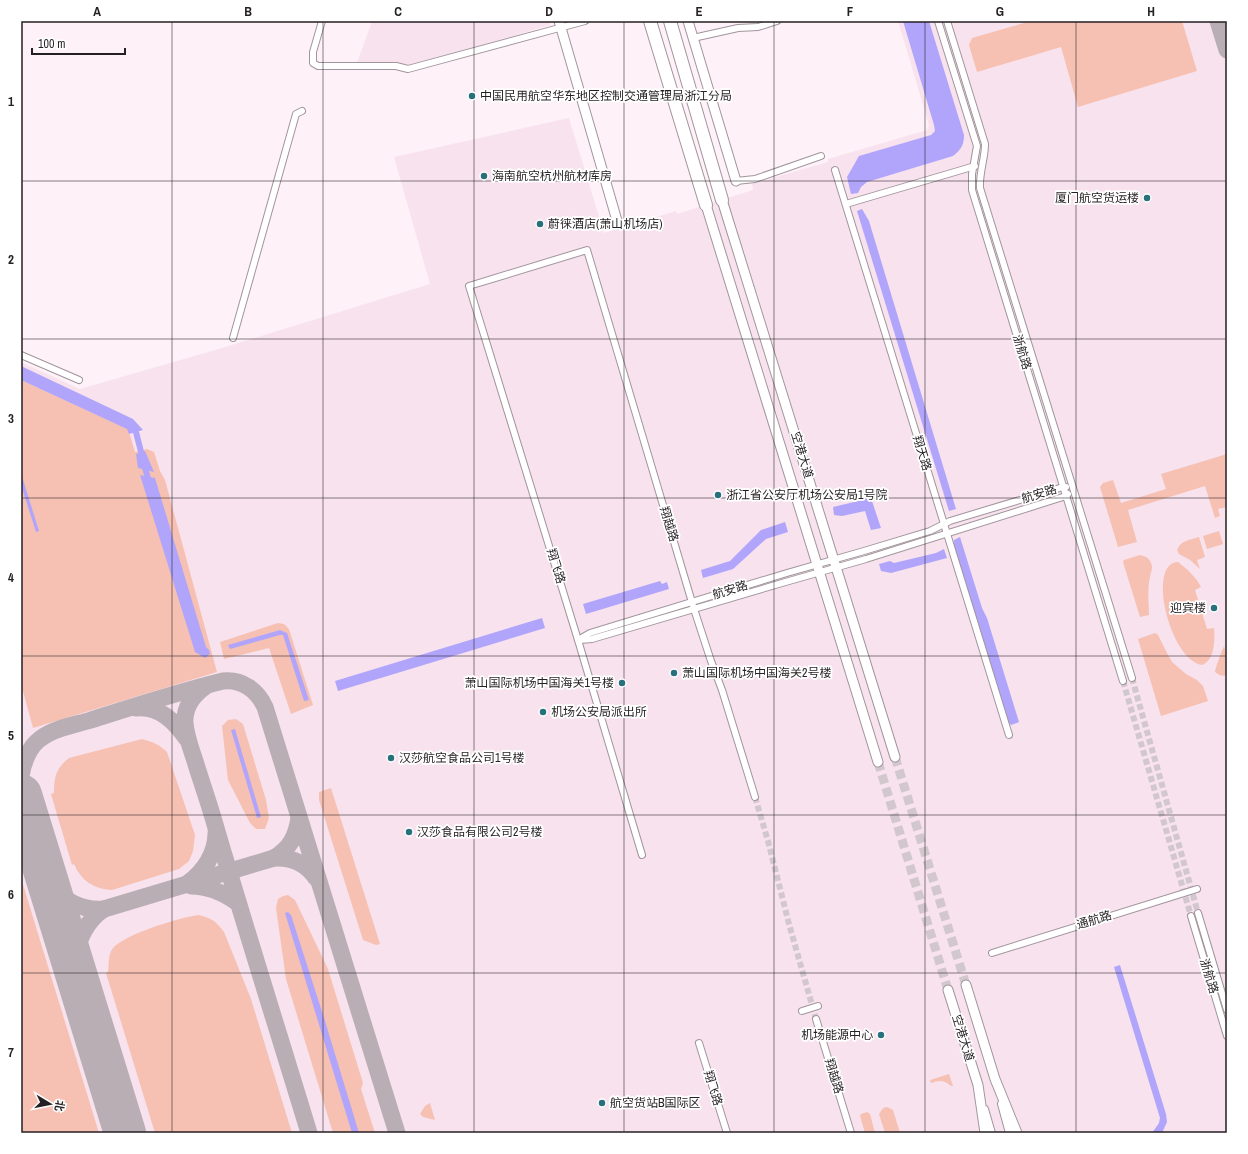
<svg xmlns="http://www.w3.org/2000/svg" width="1248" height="1154" font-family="'Archivo Narrow','Noto Sans SC',sans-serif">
	<rect width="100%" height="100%" fill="#fef1f8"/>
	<!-- built -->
	<g fill="#f7e2ee">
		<polygon points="372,21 549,21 550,25 408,67 396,64 357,63"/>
		<polygon points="898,21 1227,21 1227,1133 21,1133 21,362 80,389 222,348 430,284 394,157 569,118 604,233 676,211 677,214 753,190 752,184 828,162 828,159 927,130 929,125"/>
	</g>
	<!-- green -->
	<g fill="#f6c1b3">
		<polygon points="1031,21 1182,21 1197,71 1078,107 1061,47 977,72 969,45 972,38"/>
		<polygon points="21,380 128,429 135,452 147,449 154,452 160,471 165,480 217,672 33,728 21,684"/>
		<polygon points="1227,454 1227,507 1218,509 1220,516 1215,518 1205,486 1128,510 1137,542 1118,547 1100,487 1103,483 1113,480 1121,503 1166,489 1161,474"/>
		<polygon points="1219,531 1223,544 1207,549 1203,536"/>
		<path d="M 1199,537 L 1205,557 L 1197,560 L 1200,569 L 1190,560 L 1179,554 L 1177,550 C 1181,540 1190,540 1199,537 Z"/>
		<path d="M 1140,555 C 1144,556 1148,557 1150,561 C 1154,567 1151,571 1150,577 C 1147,590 1149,602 1149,615 L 1140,617 L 1123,562 L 1124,560 Z"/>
		<path d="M 1178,562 C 1187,569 1196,577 1201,587 L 1195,590 L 1207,629 L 1214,628 C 1215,639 1215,660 1202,665 C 1170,660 1146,563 1178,562 Z"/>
		<polygon points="278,623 284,624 289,629 313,705 291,714 269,648 224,659 220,642"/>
		<polygon points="1155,633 1158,635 1167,653 1172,662 1186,674 1197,680 1203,686 1208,701 1161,716 1138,639"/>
		<path d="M 1224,646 L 1226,653 L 1227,653 L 1227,675 C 1222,677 1219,675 1215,672 C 1215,669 1222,650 1224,646 Z"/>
		<polygon points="236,719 243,724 266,800 269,818 265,829 256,829 250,823 228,780 222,726 228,720"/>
		<path d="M 142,739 C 153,742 160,745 167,752 L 195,835 L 193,851 L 189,861 L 179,869 L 112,890 C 94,889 81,881 74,864 L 72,865 L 51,794 L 54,793 C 54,777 56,768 69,758 Z"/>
		<polygon points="331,788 380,944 376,945 363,940 319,800 319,792"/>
		<polygon points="21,878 99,1133 21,1133"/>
		<polygon points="288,895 295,900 328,969 363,1083 361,1089 375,1133 333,1133 286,979 276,908 278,899 283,896"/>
		<path d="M 199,915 C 211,918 216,921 224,932 L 251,999 L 292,1133 L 155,1133 L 106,973 L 108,972 C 109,964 108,954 113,948 C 125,934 181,917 199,915 Z"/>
		<path d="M 949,1074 L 953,1086 L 951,1086 C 944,1080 939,1080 931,1083 L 930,1080 Z"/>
		<polygon points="430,1103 435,1120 423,1117 420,1114 425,1106"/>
		<polygon points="887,1107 893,1110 900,1133 885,1133 879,1114 883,1108"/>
		<polygon points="867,1112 870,1114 875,1133 865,1133 860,1116 861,1114"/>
	</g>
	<!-- water -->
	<g fill="#b0a5fb">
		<path d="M 903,21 L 929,21 L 964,135 C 964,145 961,150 953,156 L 867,182 L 861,187 L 858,193 L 851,194 L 847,177 L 859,156 L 931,135 L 935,131 L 934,125 Z"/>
		<polygon points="862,209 869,221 956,509 949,511 857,211"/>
		<polygon points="21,366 133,419 143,430 129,434 127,429 21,380"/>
		<polygon points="145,451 154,472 138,468 136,454"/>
		<polygon points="21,473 39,531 36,532 21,485"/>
		<polygon points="140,475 155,478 206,647 209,650 210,654 205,658 195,652"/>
		<polygon points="871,498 881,528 871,530 865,511 842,516 834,515 833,507"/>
		<polygon points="785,522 788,532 766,539 733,569 703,578 701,570 730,561 761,530"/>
		<polygon points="960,537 982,608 987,618 1019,722 1011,725 1009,723 953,545 954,540"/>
		<polygon points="944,549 947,558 891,573 881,571 879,564 890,561 894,563 936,553"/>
		<polygon points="660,581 662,584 667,582 669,589 586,614 583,604"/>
		<polygon points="542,618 545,628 338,691 335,681"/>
		<polygon points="280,630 287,633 309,700 304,701 283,635 280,635 230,649 228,645"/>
		<polygon points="235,729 261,817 257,818 231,730"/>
		<polygon points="288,912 291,915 325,1021 359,1133 352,1133 285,913"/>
		<polygon points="1120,965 1166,1114 1167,1122 1162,1133 1152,1133 1159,1123 1160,1118 1114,967"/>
	</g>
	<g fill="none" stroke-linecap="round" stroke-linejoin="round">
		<!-- canal -->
		<polyline stroke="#b0a5fb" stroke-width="6" points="130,426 136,432 149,483"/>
		<!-- taxiway -->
		<g stroke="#b8aeb3" stroke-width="17">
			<polyline points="1218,21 1227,50"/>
			<path d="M 206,686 C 193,695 184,707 185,723 C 186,736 191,749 195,761 C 202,784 210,806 216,828 C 246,930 278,1031 309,1133"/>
			<path d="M 136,708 C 159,705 175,722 187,739"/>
			<path d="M 21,776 C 23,763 29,747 40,739 C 54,728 75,725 91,720 C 135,706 178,692 223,681 C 242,679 257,690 265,707 L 397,1133"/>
			<polyline points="21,786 21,797"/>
			<path d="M 274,858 C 290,848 296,837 299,818"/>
			<path d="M 188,883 C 204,872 216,853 216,833"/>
			<path d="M 48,885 C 64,900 81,911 104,909"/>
			<path d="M 191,886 C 209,886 224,893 238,903"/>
			<path d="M 72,961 C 79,941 85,921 104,909 L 274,858 C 292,857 306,863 316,878"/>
		</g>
		<!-- runway -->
		<polyline stroke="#b8aeb3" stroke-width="42" points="21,795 125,1133"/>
		<!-- street-tunnel -->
		<g stroke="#d2c7cd" stroke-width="6" stroke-dasharray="6 3" stroke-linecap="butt">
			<polyline points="1132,678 1198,913"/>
			<polyline points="1123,681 1191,916"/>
			<polyline points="755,797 768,841 789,924 816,1019"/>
		</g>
		<!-- secondary-tunnel -->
		<g stroke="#d2c7cd" stroke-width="9" stroke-dasharray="9 4.5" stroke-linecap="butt">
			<polyline points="895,757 966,985"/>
			<polyline points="878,762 948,990"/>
		</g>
		<!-- street casing -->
		<g stroke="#a1959c" stroke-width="8">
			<g id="street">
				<polyline points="322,21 313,52 313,63 318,66 396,66 408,69 585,21"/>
				<polyline points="938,21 977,146 972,174 972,190 1123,681"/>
				<path d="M 947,21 L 985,144 C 985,159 979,173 980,188 L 1132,678"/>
				<polyline points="693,38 738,28 758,27 777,21"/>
				<polyline points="835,170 1009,735"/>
				<polyline points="736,181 755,179 821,156"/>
				<polyline points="846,204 975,166"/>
				<polyline points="233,338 296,114 302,111"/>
				<polyline points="21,355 79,380"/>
				<polyline points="578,640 590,633 787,573 864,551 930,531 950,521 1063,487 1066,487"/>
				<polyline points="580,640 592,639 789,581 866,559 1066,496 1068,494"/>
				<polyline points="642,855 578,640 469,286 587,250 694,609 711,661 722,690 755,797"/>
				<polyline points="1198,913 1227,1010"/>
				<polyline points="1191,916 1227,1036"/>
				<polyline points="992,953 1197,889"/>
				<polyline points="802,1011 818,1006"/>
				<polyline points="816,1019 851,1133"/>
				<polyline points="699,1043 727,1133"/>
				<polyline points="1001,1104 1009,1133"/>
				<polyline points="985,1109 992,1133"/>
			</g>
		</g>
		<!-- secondary casing -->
		<g stroke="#a1959c" stroke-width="11">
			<g id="secondary">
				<polyline points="559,21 618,224"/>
				<polyline points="688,21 736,181"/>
				<polyline points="722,200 895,757"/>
				<polyline points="706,205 878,762"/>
				<polyline points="966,985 995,1079 1017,1133"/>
				<polyline points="948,990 978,1085 985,1133"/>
			</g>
		</g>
		<!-- highway casing -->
		<g stroke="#a1959c" stroke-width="14">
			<g id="highway">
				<polyline points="650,21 706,205"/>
				<polyline points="670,21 722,200"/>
			</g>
		</g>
		<!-- street -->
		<use href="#street" stroke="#fff" stroke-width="6"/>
		<!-- secondary -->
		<use href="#secondary" stroke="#fff" stroke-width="9"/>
		<!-- highway -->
		<use href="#highway" stroke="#fff" stroke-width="12"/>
	</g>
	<!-- grid -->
	<path fill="none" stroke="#241f22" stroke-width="1" stroke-opacity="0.55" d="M 172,21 L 172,1133M 323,21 L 323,1133M 474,21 L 474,1133M 624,21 L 624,1133M 774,21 L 774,1133M 925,21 L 925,1133M 1076,21 L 1076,1133M 21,181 L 1227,181M 21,339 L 1227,339M 21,498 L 1227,498M 21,656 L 1227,656M 21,815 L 1227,815M 21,973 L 1227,973"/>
	<!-- markers -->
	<g fill="#28707c" stroke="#fff" stroke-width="1.5">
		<circle cx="472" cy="96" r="4"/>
		<circle cx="484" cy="176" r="4"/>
		<circle cx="1147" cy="198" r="4"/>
		<circle cx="540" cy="224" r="4"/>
		<circle cx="718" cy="495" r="4"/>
		<circle cx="1214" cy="608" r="4"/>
		<circle cx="674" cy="673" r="4"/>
		<circle cx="622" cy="683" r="4"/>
		<circle cx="543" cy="712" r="4"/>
		<circle cx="391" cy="758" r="4"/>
		<circle cx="409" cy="832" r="4"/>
		<circle cx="881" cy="1035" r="4"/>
		<circle cx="602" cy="1103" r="4"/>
	</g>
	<g text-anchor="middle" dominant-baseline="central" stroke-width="3.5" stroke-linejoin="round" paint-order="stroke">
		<!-- poi labels -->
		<g font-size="12" fill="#241f22" stroke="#fff" text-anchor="start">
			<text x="480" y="96">中国民用航空华东地区控制交通管理局浙江分局</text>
			<text x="492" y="176">海南航空杭州航材库房</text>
			<text x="1139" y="198" text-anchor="end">厦门航空货运楼</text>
			<text x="548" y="224">蔚徕酒店(萧山机场店)</text>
			<text x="726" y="495">浙江省公安厅机场公安局1号院</text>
			<text x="1206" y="608" text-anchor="end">迎宾楼</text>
			<text x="682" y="673">萧山国际机场中国海关2号楼</text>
			<text x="614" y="683" text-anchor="end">萧山国际机场中国海关1号楼</text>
			<text x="551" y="712">机场公安局派出所</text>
			<text x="399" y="758">汉莎航空食品公司1号楼</text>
			<text x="417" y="832">汉莎食品有限公司2号楼</text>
			<text x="873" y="1035" text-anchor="end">机场能源中心</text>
			<text x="610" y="1103">航空货站B国际区</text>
		</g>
		<!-- street labels -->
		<g font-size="12" fill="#241f22" stroke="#fff">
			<text transform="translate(1022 352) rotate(73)">浙航路</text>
			<text transform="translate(922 453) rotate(73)">翔天路</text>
			<text transform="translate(802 455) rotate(73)">空港大道</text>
			<text transform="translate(1039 494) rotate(-17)">航安路</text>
			<text transform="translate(669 524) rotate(73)">翔越路</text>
			<text transform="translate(556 566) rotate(73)">翔飞路</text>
			<text transform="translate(730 590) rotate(-17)">航安路</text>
			<text transform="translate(1094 920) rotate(-17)">通航路</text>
			<text transform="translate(1209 976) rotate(73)">浙航路</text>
			<text transform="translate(963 1038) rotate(73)">空港大道</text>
			<text transform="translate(834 1076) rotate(73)">翔越路</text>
			<text transform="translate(713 1088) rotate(73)">翔飞路</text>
		</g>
	</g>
	<!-- border -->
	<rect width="1248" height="1154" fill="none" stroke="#ffffff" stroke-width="44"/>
	<!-- north arrow -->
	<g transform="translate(50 1104) rotate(100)" stroke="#ffffff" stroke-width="3" paint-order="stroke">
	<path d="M0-3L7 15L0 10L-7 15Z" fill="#241f22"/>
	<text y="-6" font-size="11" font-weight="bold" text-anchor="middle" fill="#241f22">北</text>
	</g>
	<!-- scale -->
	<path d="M32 48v6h93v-6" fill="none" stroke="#241f22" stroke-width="2"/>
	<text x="38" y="48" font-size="12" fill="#241f22" stroke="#ffffff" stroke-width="3" paint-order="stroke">100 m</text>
	<rect x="22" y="22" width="1204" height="1110" fill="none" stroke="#241f22" stroke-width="1.5"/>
	<g font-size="13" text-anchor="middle" font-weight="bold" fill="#241f22">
		<text x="97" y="16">A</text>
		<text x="248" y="16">B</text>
		<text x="398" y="16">C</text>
		<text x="549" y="16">D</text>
		<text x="699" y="16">E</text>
		<text x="850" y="16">F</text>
		<text x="1000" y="16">G</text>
		<text x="1151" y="16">H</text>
		<text x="11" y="106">1</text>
		<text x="11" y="264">2</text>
		<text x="11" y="423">3</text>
		<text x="11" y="582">4</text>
		<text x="11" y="740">5</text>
		<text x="11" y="899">6</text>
		<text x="11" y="1057">7</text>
	</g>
</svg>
